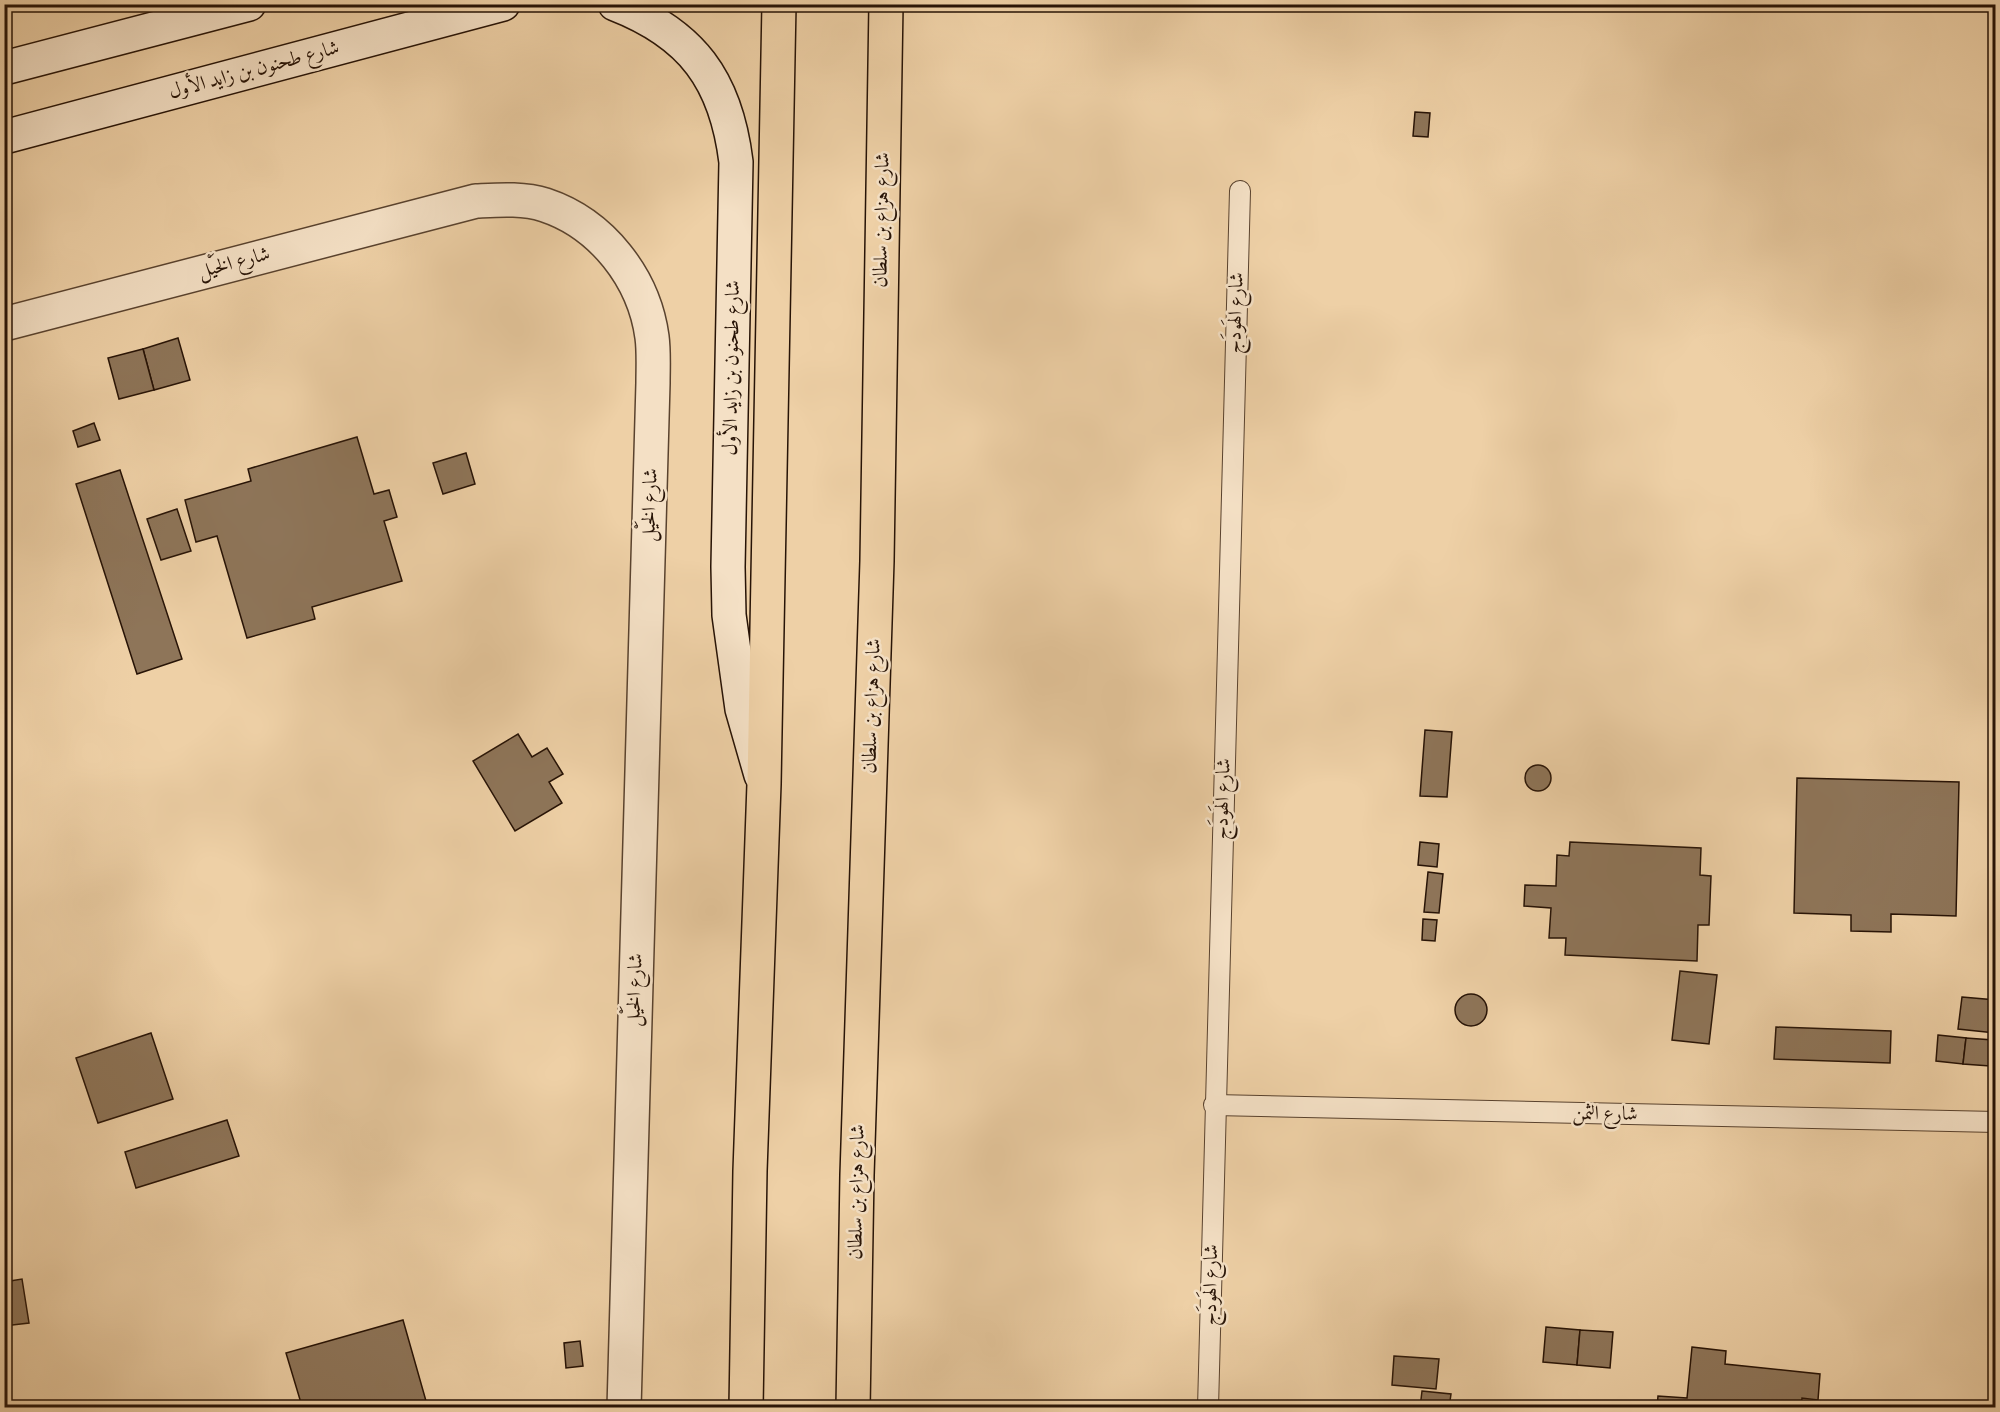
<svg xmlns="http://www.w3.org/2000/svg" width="2000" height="1412" font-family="'Libre Bodoni',Amiri,serif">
	<rect width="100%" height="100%" fill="#eed0a6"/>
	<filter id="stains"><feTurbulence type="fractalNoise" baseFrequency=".00333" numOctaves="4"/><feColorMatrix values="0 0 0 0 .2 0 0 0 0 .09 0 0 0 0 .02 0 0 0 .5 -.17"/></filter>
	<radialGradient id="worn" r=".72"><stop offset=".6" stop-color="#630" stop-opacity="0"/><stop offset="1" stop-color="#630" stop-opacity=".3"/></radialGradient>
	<!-- building -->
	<g fill="#8e7559" stroke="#271306" stroke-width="1.5">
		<polygon points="1415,112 1430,113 1428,137 1413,136"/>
		<polygon points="178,338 190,380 154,390 143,349"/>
		<polygon points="143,349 154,390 119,399 108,358"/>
		<polygon points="94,423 100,440 78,447 73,431"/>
		<polygon points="357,437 374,494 389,490 397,517 384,521 402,581 312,607 315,619 247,638 217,536 196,542 185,500 251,481 248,469"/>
		<polygon points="466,453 475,484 443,494 433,463"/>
		<polygon points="120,470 182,659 137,674 76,484"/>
		<polygon points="177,509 191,551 161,560 147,519"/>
		<polygon points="1425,730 1452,732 1447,797 1420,796"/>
		<polygon points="518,734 532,757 547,748 563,774 549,782 562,803 515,831 473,761"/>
		<circle cx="1538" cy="778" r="13"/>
		<polygon points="1797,778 1959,782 1956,916 1891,914 1891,932 1851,931 1851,915 1794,913"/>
		<polygon points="1420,842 1439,844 1437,867 1418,865"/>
		<polygon points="1570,842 1701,848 1700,875 1711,876 1709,925 1698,925 1697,961 1565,955 1566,938 1549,938 1551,908 1524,906 1525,885 1556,886 1557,855 1569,856"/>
		<polygon points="1428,872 1443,874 1439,913 1424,912"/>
		<polygon points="1423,919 1437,920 1435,941 1422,940"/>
		<polygon points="1680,971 1717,975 1709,1044 1672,1040"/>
		<circle cx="1471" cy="1010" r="16"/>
		<polygon points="1962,997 1996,1000 1995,1033 1958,1029"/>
		<polygon points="1776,1027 1891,1031 1890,1063 1774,1059"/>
		<polygon points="151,1033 173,1099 98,1123 76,1058"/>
		<polygon points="1938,1035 1966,1038 1963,1064 1936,1061"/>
		<polygon points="1966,1038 1993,1040 1990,1066 1963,1064"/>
		<polygon points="227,1120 239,1156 136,1188 125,1152"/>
		<polygon points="22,1279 29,1323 4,1326 4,1282"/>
		<polygon points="403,1320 428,1408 284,1408 301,1403 286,1353"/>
		<polygon points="1546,1327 1580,1330 1577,1365 1543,1362"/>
		<polygon points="1580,1330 1613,1332 1610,1368 1577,1365"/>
		<polygon points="580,1341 583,1366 566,1368 564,1343"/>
		<polygon points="1692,1347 1726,1351 1725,1364 1820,1374 1818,1400 1802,1398 1801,1408 1657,1408 1658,1396 1687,1398"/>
		<polygon points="1394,1356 1439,1359 1436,1389 1392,1385"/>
		<polygon points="1422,1391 1451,1394 1449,1408 1420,1408"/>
	</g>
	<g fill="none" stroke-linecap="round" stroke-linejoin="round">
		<!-- lane casing -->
		<g stroke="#59422e" stroke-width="22">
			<g id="lane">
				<polyline points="1214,1105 1996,1122"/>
				<polyline points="1208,1408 1240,191"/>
			</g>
		</g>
		<!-- street casing -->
		<g stroke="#59422e" stroke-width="36">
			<path id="street" d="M 4,324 L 476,201 C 498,200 523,198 545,205 C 602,224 644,278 652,337 C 654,352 653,368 653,383 L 624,1408"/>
		</g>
		<!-- secondary casing -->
		<g stroke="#271306" stroke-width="36">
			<g id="secondary">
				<path d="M 615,4 C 692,34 726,80 736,162 L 728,567 L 729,615 L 742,709 L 761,775"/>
				<polyline points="4,68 249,4"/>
				<polyline points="4,137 503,4"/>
			</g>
		</g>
		<!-- primary casing -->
		<g stroke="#271306" stroke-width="36">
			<g id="primary">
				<polyline points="746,1408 750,1171 764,784 779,4"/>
				<polyline points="853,1408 857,1175 877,561 886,4"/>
			</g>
		</g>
		<!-- lane -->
		<use href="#lane" stroke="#f4e0c5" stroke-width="20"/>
		<!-- street -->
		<use href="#street" stroke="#f4e0c5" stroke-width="33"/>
		<!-- secondary -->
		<use href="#secondary" stroke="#f4e0c5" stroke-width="33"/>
		<!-- primary -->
		<use href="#primary" stroke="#eed0a6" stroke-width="33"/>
	</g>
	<g text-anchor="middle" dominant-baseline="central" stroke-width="5" stroke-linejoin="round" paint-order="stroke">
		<!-- street labels -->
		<g font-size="20" fill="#271306" stroke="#f4e0c5">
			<text transform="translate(254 70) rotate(-15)">شارع طحنون بن زايد الأول</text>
			<text transform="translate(882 220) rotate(-89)">شارع هزاع بن سلطان</text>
			<text transform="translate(234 263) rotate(-15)">شارع الخَيْل</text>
			<text transform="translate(1236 313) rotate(-88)">شارع الهَودَج</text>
			<text transform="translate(732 368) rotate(-89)">شارع طحنون بن زايد الأول</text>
			<text transform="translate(650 505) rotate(-88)">شارع الخَيْل</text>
			<text transform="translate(872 706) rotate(-88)">شارع هزاع بن سلطان</text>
			<text transform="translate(1223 799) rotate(-88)">شارع الهَودَج</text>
			<text transform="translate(635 990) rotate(-88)">شارع الخَيْل</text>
			<text transform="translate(1605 1114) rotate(1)">شارع الثمن</text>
			<text transform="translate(857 1192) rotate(-89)">شارع هزاع بن سلطان</text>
			<text transform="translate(1211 1285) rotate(-89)">شارع الهَودَج</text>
		</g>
	</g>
	<!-- margin -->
	<rect width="2000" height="1412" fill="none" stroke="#eed0a6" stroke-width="24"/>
	<rect x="6" y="6" width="1988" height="1400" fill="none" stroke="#271306" stroke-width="3"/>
	<rect x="12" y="12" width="1976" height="1388" fill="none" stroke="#271306" stroke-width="1.5"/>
	<rect width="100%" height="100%" filter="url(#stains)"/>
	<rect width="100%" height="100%" fill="url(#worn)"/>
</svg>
